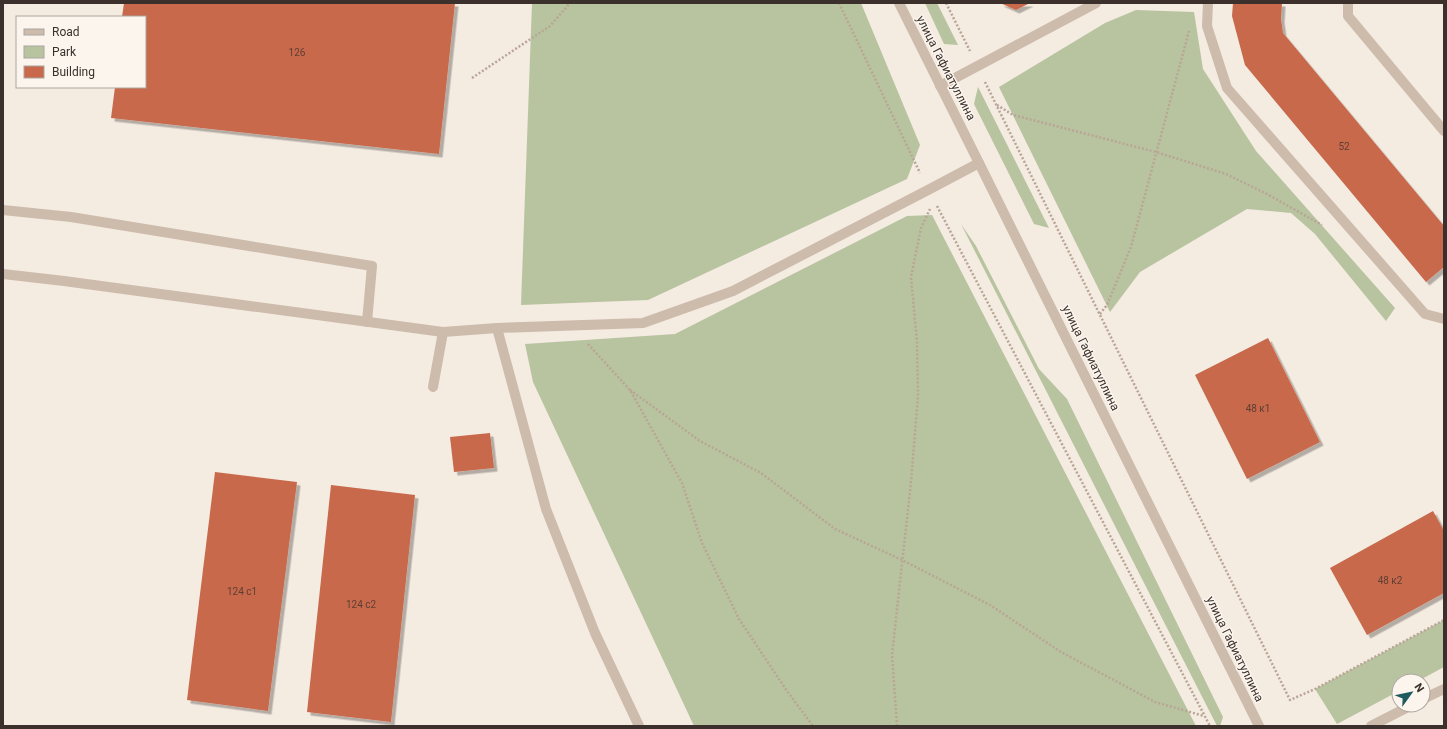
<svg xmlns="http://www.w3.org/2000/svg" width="1447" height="729" font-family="Roboto,sans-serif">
	<defs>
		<filter id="shadow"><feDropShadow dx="3.5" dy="3.5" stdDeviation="0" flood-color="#0004"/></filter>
	</defs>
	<rect width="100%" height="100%" fill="#f4ebe1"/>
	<!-- green -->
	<g fill="#b8c4a0">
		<polygon points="532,3 861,3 920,145 907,179 648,300 521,305"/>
		<polygon points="925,3 937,3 958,45 944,44"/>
		<polygon points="1136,10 1194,12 1203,69 1256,151 1395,308 1386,321 1315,234 1291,213 1247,209 1140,272 1110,312 999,87 1105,23"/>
		<polygon points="978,87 1049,228 1034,224 974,104"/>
		<polygon points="932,215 1196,726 694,726 533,382 525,344 675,334 907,216"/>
		<polygon points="961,224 976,246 1039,369 1067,399 1223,717 1220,726 1217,726"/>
		<polygon points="1444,620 1444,667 1418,681 1399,681 1399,691 1337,724 1315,689"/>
	</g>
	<!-- building -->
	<g fill="#c8694b" filter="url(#shadow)">
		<polygon points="124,3 455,3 439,154 111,118 115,87 145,87 145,17 122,17"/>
		<polygon points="1000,3 1030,3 1016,10"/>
		<polygon points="1233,3 1282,3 1281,19 1283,33 1444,226 1444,267 1426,282 1245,65 1232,16"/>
		<polygon points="1268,338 1320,442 1247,479 1195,375"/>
		<polygon points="490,433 494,468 454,472 450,437"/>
		<polygon points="215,472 297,482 268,711 187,700"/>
		<polygon points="331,485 415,495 391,722 307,712"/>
		<polygon points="1433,511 1444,531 1444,593 1367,635 1330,568"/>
	</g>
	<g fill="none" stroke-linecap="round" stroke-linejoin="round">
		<!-- path -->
		<g stroke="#b9a596" stroke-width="2.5" stroke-dasharray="2 2" stroke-linecap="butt">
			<polyline points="839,3 920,173"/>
			<polyline points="946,3 970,51"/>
			<polyline points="472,78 550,26 570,3"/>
			<polyline points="985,82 1290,700 1315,689 1444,620"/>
			<polyline points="997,105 1013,115 1156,152 1226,174 1267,194 1322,225"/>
			<polyline points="937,206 1210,726"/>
			<polyline points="1100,314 1107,305 1131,247 1189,31"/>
			<polyline points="588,344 630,390 682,483 702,543 739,619 787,691 813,726"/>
			<polyline points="630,390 700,441 761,473 835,529 902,560 990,605 1061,652 1155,702 1204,716"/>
			<polyline points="897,726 892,655 911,482 918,396 917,342 911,277 921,228 930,209"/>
		</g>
		<!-- service -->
		<g stroke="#cdbbac" stroke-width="10">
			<polyline points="1208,3 1207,26 1227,88 1425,314 1444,319"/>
			<polyline points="1348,3 1348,16 1444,131"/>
			<polyline points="940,86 1096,3"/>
			<polyline points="3,210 71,217 372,266 367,322"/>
			<polyline points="497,328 546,509 595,633 639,726"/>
			<polyline points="433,387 443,332"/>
		</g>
		<!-- minor -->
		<polyline stroke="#cdbbac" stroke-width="10" points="3,274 64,281 443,332 497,328 643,323 733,291 928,190 979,163"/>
		<!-- tertiary -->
		<g stroke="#cdbbac" stroke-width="10">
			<polyline points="899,3 979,163 1259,726"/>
			<polyline points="1423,699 1444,689"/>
			<polyline points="1371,726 1412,705"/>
		</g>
	</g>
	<g text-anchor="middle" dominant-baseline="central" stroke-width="3" stroke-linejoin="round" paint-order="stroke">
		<!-- number labels -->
		<g font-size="10" fill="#5e3e33">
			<text x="297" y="52">126</text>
			<text x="1344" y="146">52</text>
			<text x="1258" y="408">48 к1</text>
			<text x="1390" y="580">48 к2</text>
			<text x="242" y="591">124 с1</text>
			<text x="361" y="604">124 с2</text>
		</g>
		<!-- street labels -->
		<g font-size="12" fill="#3b302b" stroke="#fbf5ee">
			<text transform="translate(946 68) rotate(63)">улица Гафиатуллина</text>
			<text transform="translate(1091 358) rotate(64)">улица Гафиатуллина</text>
			<text transform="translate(1235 649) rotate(64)">улица Гафиатуллина</text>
		</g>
	</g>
	<!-- border -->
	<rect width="1447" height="729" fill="none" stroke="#3b302b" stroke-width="8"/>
	<!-- legend -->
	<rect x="16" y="16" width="130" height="72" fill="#fbf5ee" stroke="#aea6a0"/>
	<rect x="24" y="29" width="20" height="6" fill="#cdbbac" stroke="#aea6a0"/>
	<text x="52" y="36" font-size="12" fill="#3b302b">Road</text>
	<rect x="24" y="46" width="20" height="12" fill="#b8c4a0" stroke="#aea6a0"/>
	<text x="52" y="56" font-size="12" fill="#3b302b">Park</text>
	<rect x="24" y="66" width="20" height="12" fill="#c8694b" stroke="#aea6a0"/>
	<text x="52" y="76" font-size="12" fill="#3b302b">Building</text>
	<!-- north arrow -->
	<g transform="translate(1411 693) rotate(57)"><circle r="19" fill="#fbf5ee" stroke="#aea6a0"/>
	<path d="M0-3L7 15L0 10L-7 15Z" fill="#1f5a5e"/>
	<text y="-6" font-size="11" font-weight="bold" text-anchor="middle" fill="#3b302b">N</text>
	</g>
</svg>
